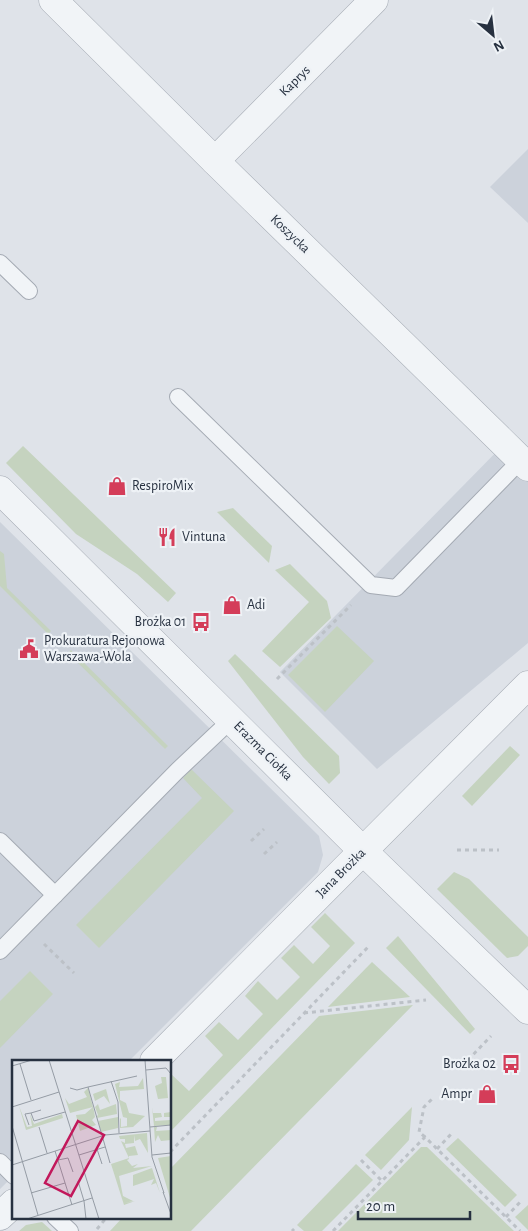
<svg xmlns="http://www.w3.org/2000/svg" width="528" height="1231" font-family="'Alegreya Sans',sans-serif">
	<rect width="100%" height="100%" fill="#dfe3e9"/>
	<!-- built -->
	<g fill="#ccd2db">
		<polygon points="528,149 528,223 490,187"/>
		<polygon points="513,435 528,450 528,643 377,769 280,672"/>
		<polygon points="0,522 319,836 323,855 318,872 129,1061 14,1061 14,1175 0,1189"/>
	</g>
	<!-- green -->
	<g fill="#c5d3bf">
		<polygon points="23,446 176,593 168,602 137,574 76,534 6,463"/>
		<polygon points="233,508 272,546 269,563 217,512"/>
		<polygon points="0,551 4,554 7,588 51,631 48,634 0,586"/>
		<polygon points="290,564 327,601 331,618 280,667 262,651 309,602 275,570"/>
		<polygon points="337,626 374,661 325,712 288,675"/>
		<polygon points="71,650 168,746 165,749 68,653"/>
		<polygon points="235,654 339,756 340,773 329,784 303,757 228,661"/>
		<polygon points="510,746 520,755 472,806 462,796"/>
		<polygon points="191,769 234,811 99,948 76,925 202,798 183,778"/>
		<polygon points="454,872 469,879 528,937 528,946 518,956 507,958 437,889"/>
		<polygon points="325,913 355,943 170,1132 170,1073 189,1091 223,1055 205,1036 219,1022 238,1040 263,1014 245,996 258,981 277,1000 300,977 281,958 294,945 313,964 330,946 311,927"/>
		<polygon points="398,936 475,1029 470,1034 386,948"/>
		<polygon points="372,962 410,997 328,1007"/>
		<polygon points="30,971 53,994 0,1048 0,1001"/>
		<polygon points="413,1005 191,1231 110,1231 123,1217 170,1217 170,1169 319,1016"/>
		<polygon points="412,1107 409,1140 381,1170 365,1155"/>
		<polygon points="458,1138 517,1195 505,1207 446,1149"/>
		<polygon points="421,1147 427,1147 514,1231 338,1231"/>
		<polygon points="356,1164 373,1180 322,1231 304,1231 297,1225"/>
		<polygon points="528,1205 528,1230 515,1217"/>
		<polygon points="42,1222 52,1231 19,1231 26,1225"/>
	</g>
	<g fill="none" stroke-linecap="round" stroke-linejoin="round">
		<!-- lane casing -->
		<g stroke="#a4aab3" stroke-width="18">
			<g id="lane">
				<polyline points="0,263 29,291"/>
				<polyline points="178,397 371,585 396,588 521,460"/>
				<polyline points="0,841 55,895"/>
				<polyline points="0,951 177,771 231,720"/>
				<polyline points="0,1162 14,1176"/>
				<polyline points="55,1217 70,1231"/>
			</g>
		</g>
		<!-- street casing -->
		<g stroke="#a4aab3" stroke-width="29">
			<g id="street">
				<polyline points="53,0 215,161 528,467"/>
				<polyline points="215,161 374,0"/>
				<polyline points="0,490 363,851 528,1010"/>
				<polyline points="154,1061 528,685"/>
				<polyline points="0,1216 14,1203"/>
			</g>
		</g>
		<!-- path -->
		<g stroke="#bcc1c7" stroke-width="3" stroke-dasharray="4 4" stroke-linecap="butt">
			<polyline points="277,679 351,605"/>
			<polyline points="251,841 264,829"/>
			<polyline points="457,850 499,850"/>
			<polyline points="264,854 277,842"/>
			<polyline points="44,944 74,973"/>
			<polyline points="304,1013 426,1000"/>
			<polyline points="468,1060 491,1036"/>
			<polyline points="425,1137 419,1132 424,1107 433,1098"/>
			<polyline points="437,1149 453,1132"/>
			<polyline points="170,1152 370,945"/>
			<polyline points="361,1160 382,1181"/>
			<polyline points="506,1217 522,1200"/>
			<polyline points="97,1229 107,1217"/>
			<polyline points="292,1229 294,1231"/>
			<polyline points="333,1231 425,1137 520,1231"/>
		</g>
		<!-- lane -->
		<use href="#lane" stroke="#f1f4f7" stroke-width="16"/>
		<!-- street -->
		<use href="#street" stroke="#f1f4f7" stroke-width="28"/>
	</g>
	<!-- icons -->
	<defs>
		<g id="shop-bare" transform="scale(1.5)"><path d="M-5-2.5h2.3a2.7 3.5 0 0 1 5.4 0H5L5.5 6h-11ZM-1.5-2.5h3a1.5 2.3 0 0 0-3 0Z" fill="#d43d59" stroke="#eef2f6" stroke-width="2.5" paint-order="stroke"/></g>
		<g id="restaurant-bare" transform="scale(1.5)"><path d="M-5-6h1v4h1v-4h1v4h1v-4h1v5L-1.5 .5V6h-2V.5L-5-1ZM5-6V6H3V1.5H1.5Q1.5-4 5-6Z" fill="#d43d59" stroke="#eef2f6" stroke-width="2.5" paint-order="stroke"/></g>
		<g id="bus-bare" transform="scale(1.5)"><path d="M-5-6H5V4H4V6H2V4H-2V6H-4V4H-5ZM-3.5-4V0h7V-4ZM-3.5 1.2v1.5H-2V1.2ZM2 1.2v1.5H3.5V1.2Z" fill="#d43d59" stroke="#eef2f6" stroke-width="2.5" paint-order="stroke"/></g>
		<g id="civic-bare" transform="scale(1.5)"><path d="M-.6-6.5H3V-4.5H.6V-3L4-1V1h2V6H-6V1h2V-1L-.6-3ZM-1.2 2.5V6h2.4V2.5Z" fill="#d43d59" stroke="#eef2f6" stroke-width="2.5" paint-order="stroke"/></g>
	</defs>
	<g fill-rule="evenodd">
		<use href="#shop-bare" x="117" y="486"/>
		<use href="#restaurant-bare" x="167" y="537"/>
		<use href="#shop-bare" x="232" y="605"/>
		<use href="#bus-bare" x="201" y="622"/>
		<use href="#civic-bare" x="29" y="649"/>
		<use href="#bus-bare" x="511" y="1064"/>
		<use href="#shop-bare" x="487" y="1094"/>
	</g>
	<g text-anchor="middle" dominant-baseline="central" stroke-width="4.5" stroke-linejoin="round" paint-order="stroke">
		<!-- street labels -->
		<g font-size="14" fill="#273140" stroke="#eef2f6">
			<text transform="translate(295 81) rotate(-45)">Kaprys</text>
			<text transform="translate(290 234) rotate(44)">Koszycka</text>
			<text transform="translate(263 751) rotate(45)">Erazma Ciołka</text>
			<text transform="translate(341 873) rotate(-45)">Jana Brożka</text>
		</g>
		<!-- poi labels -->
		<g font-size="14" fill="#273140" stroke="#eef2f6" text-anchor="start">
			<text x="132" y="486">RespiroMix</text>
			<text x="182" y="537">Vintuna</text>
			<text x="247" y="605">Adi</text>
			<text x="186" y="622" text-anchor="end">Brożka 01</text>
			<text x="44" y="641">Prokuratura Rejonowa<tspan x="44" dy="16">Warszawa-Wola</tspan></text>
			<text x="496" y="1064" text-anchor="end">Brożka 02</text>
			<text x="472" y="1094" text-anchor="end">Ampr</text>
		</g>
	</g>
	<!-- overview -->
	<g transform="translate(12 1060)">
		<rect width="159" height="159" fill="#dfe3e9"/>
		<path d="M 149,17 L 154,17 L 156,38 L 146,39 L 143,26 L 150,23 ZM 131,18 L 132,29 L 108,31 L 108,40 L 114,43 L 117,53 L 133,56 L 121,67 L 108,68 L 108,59 L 109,58 L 109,67 L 115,66 L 115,58 L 111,57 L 103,24 L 108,22 L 107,27 L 126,26 ZM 76,28 L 82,51 L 83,57 L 80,60 L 84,65 L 68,71 L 64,55 L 73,54 L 81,47 L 58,53 L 53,38 L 57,44 L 75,37 L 72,32 ZM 94,29 L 98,44 L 92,36 L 83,41 L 81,34 ZM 86,44 L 88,50 L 104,44 L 105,54 L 85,58 L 86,61 L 106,57 L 106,68 L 89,72 L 85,56 L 86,55 L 83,47 ZM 7,46 L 15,67 L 20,66 L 18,54 L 22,64 L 50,54 L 51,58 L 14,70 ZM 140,47 L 141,53 L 149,53 L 150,57 L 143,58 L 143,61 L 158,60 L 158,57 L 152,57 L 152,53 L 159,52 L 159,65 L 142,66 ZM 142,67 L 145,67 L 144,71 L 159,70 L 159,80 L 149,81 L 146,75 L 143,82 ZM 135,73 L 136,93 L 128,79 L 123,81 L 122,75 L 122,83 L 113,84 L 114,88 L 123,86 L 126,95 L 117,96 L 117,99 L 115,100 L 120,106 L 126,104 L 121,108 L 140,106 L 107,116 L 111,136 L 121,141 L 113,143 L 123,141 L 112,145 L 99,104 L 117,98 L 109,81 L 113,83 L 113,79 L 108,79 L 107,76 ZM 159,96 L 159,141 L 146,98 ZM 140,108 L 148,133 L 144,123 L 139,125 L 142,119 L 121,126 L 121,115 Z" fill="#c5d3bf"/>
		<path fill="none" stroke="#959ca5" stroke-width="1" d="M 37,0 L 87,159M 133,0 L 140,97 L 152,133M 8,4 L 19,40M 0,6 L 20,0M 134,10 L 154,8 L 159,14M 99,21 L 106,42 L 107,73M 58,28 L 65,30 L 76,27M 0,47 L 47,32M 29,50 L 19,53 L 22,61 L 53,52M 17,65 L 13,54 L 19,53M 0,66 L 26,155M 27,67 L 35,93M 138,67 L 159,65M 85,89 L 90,104M 43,91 L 60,145M 67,95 L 93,87M 140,95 L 159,93M 46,100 L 56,98 L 61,112M 98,103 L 76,27 L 125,16M 0,105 L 93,75 L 138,71M 66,121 L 72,141M 151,132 L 159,154M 19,133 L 53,123M 72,141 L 74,159M 15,159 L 80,138"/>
		<path fill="#c2185b" fill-opacity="0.15" stroke="#c2185b" stroke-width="2.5" d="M 66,61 L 92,75 L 59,136 L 33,123 Z"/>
		<rect width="159" height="159" fill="none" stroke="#273140" stroke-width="2.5"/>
	</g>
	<!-- north arrow -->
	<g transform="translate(493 35) rotate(152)" stroke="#eef2f6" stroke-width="4" paint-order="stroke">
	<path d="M0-4L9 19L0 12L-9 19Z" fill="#273140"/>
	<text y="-8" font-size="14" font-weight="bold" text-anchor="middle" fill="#273140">N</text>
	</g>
	<!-- scale -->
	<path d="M358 1211v8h112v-8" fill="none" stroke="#273140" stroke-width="2.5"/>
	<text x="366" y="1211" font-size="15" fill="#273140" stroke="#eef2f6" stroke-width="4" paint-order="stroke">20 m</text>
</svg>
